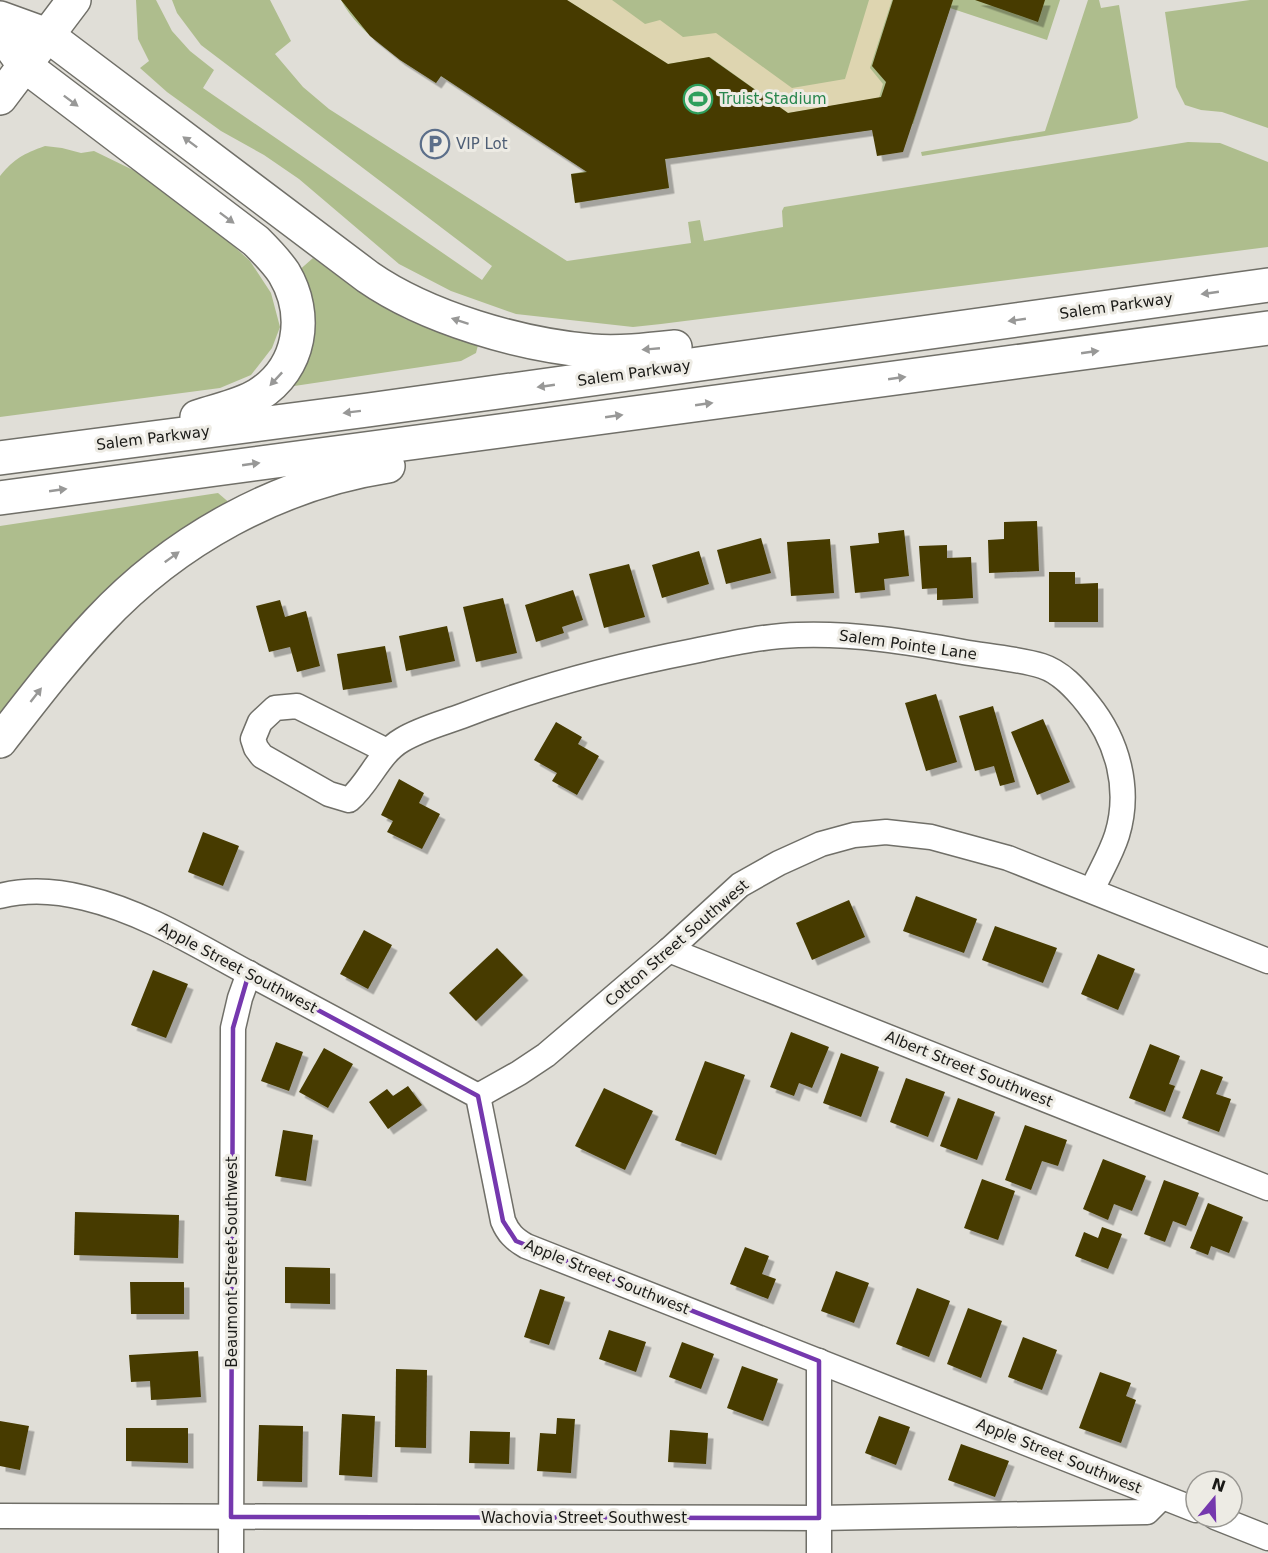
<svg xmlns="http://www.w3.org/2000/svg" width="1268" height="1553" font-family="'DejaVu Sans',sans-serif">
	<defs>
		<filter id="shadow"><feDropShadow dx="5.5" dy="5.5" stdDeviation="0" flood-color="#0004"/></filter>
	</defs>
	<rect width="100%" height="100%" fill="#e0ded7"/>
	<!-- green -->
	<g fill="#aebd8d">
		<polygon points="136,0 156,0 172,31 190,51 214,70 203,88 482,280 492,266 201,45 177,13 172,0 270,0 291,41 275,54 303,87 329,109 567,261 691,243 688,222 700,220 704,241 783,227 782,211 784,207 1188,142 1220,143 1268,162 1268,247 661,324 633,327 516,314 451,291 399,264 299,179 264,155 221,131 167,92 140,68 149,61 138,39"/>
		<path d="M 341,0 L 1060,0 L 1047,40 L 950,8 L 913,124 L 665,159 L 669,188 L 575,203 L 571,174 L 586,171 L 441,76 L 436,83 C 404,62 359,35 341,0 Z"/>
		<polygon points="1088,0 1099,0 1101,8 1119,5 1138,118 1130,122 922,156 921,152 1045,131"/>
		<polygon points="1250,0 1268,0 1268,128 1222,112 1201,110 1185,105 1176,87 1165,12"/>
		<path d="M 45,146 L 62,148 L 81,153 L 94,151 L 133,170 L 203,218 L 250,261 L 271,293 L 280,327 L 272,348 L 251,375 L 220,388 L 0,417 L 0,176 C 15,158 23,154 45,146 Z"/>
		<polygon points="313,258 342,279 405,319 478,345 476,353 461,361 281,388 296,273"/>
		<polygon points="218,493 232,505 0,725 0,526"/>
	</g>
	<!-- sand -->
	<polygon fill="#ded5b0" points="567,0 612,0 645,24 660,20 683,37 716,33 792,88 845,79 869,0 892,0 870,68 883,84 879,98 788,113 710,57 668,64"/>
	<!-- building -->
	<g fill="#463b00" filter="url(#shadow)">
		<polygon points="341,0 567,0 668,64 709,57 788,113 881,97 886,82 872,66 893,0 953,0 903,152 877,156 872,130 665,159 669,188 575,203 571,174 587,172 441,76 436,83 400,60 370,36"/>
		<polygon points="975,0 1045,0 1038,22"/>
		<polygon points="1037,521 1039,571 989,573 988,540 1004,539 1004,522"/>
		<polygon points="904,530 909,576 884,579 885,590 855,593 850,546 879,543 878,533"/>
		<polygon points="761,538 771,573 726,584 717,550"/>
		<polygon points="830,539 834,593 791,596 787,542"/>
		<polygon points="947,545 947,558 971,557 973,598 937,600 937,588 922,589 919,546"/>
		<polygon points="699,551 709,584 662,598 652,565"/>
		<polygon points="629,564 645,617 604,628 589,574"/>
		<polygon points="1049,572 1075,572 1075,584 1098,583 1098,622 1049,622"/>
		<polygon points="573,590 583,620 562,627 564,633 536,642 525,605"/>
		<polygon points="503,598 517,653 476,662 463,607"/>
		<polygon points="280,600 285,617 306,611 320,666 297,672 290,647 269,652 256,606"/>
		<polygon points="447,626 455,661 406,671 399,636"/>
		<polygon points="385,646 392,682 343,690 337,654"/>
		<polygon points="936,694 957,762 926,771 905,703"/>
		<polygon points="993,706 1015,782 1000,786 994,766 975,771 959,716"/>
		<polygon points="1043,719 1070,782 1037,795 1011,732"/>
		<polygon points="556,722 582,737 578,744 599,756 577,795 552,781 557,773 534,760"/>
		<polygon points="399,779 424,793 419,803 440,814 422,849 387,832 393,821 381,815"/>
		<polygon points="203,832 239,846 223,886 188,872"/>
		<polygon points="916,896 977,919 964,953 903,931"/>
		<polygon points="849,900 865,937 812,960 796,923"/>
		<polygon points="995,926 1057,948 1043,983 982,960"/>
		<polygon points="364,930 392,945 368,989 340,974"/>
		<polygon points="497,948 523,975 476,1021 449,993"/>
		<polygon points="1098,954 1135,969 1118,1010 1081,994"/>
		<polygon points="153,970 188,984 166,1038 131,1025"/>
		<polygon points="791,1032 829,1047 812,1088 799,1083 794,1096 770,1087"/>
		<polygon points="276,1042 303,1052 289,1091 261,1081"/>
		<polygon points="1150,1044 1180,1056 1169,1084 1175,1086 1165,1112 1129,1098"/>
		<polygon points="324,1048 353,1064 328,1108 299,1092"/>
		<polygon points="841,1053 879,1067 861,1117 823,1103"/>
		<polygon points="705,1061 745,1075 716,1155 675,1140"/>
		<polygon points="1201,1069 1223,1077 1216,1094 1231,1099 1219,1132 1182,1118"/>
		<polygon points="906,1078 945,1092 928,1137 890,1122"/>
		<polygon points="408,1086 422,1105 388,1129 369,1102 387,1089 393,1096"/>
		<polygon points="604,1088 653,1111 625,1170 575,1146"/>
		<polygon points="958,1098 995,1112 977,1160 940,1146"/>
		<polygon points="1025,1125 1067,1140 1058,1166 1042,1161 1031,1190 1005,1180"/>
		<polygon points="283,1130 313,1135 306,1181 275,1176"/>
		<polygon points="1103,1159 1146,1176 1132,1211 1114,1204 1108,1220 1083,1209"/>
		<polygon points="982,1179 1015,1191 998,1240 964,1228"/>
		<polygon points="1164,1180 1199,1193 1186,1226 1173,1221 1165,1242 1144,1234"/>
		<polygon points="1208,1203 1243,1217 1229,1253 1211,1246 1208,1255 1190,1248"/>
		<polygon points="75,1212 179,1215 178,1258 74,1255"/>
		<polygon points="1102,1227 1122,1234 1108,1269 1075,1256 1084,1232 1098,1238"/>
		<polygon points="745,1247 769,1256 762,1274 776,1279 768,1299 730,1284"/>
		<polygon points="285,1267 330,1268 330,1304 285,1303"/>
		<polygon points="836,1271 869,1283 854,1323 821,1311"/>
		<polygon points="130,1282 184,1282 184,1314 131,1314"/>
		<polygon points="917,1288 950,1301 929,1357 896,1344"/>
		<polygon points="540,1289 565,1297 549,1345 524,1337"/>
		<polygon points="968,1308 1002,1321 981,1378 947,1364"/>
		<polygon points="609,1330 646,1342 636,1372 599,1359"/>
		<polygon points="1023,1337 1057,1350 1042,1390 1008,1377"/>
		<polygon points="682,1342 714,1354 701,1389 669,1377"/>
		<polygon points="198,1351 201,1397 151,1400 150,1381 131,1382 129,1355"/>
		<polygon points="742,1366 778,1379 763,1421 727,1408"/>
		<polygon points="396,1369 427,1370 426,1448 395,1447"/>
		<polygon points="1100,1372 1131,1383 1126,1396 1136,1400 1121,1443 1079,1428"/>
		<polygon points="342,1414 375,1416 372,1477 339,1475"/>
		<polygon points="879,1416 910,1427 896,1465 865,1453"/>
		<polygon points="557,1418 575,1419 571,1473 537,1471 540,1433 556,1434"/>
		<polygon points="0,1421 29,1426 20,1470 0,1466"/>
		<polygon points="259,1425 303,1426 302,1482 257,1481"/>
		<polygon points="126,1428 188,1428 188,1463 126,1461"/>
		<polygon points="670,1430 708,1433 706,1464 668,1462"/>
		<polygon points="470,1431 510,1432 509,1464 469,1463"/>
		<polygon points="961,1444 1009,1461 995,1497 948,1480"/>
	</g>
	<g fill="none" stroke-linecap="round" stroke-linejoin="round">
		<!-- minor casing -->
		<g stroke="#706f68" stroke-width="27">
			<g id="minor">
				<path d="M 387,751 L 297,706 L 275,708 L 260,722 L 253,739 L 256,748 L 262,756 L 329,794 L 349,800 C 370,782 378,754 402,740 C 420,729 443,723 462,716 C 537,687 616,666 694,651 C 728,644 764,636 798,635 C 854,633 909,642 963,652 C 986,656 1020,659 1042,666 C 1061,672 1076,689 1088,704 C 1118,741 1131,789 1117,835 C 1111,854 1100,872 1092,890"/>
				<path d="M 0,896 C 27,889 58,891 85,898 C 144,912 198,946 250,974 C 326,1014 402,1055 478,1096 L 503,1221 C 508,1233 514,1239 526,1246 L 1196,1510"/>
				<polyline points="669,950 1268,1188"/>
				<polyline points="478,1096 519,1073 546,1055 669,950 740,885 779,863 821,844 854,835 886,832 931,837 1008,858 1268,961"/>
				<polyline points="0,1516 819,1518 1147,1512 1162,1497"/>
				<polyline points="1215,1517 1268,1538"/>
				<polyline points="231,1553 233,1028 240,998 249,973"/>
				<polyline points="819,1553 819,1361"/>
			</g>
		</g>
		<!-- primary casing -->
		<g stroke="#706f68" stroke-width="36">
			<polyline id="primary" points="0,98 74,0"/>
		</g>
		<!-- motorway casing -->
		<g stroke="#706f68" stroke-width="36">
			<g id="motorway">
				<path d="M 0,18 L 47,35 L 368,277 C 427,318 521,345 592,351 C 620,353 647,350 675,347"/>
				<path d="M 0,32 L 24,65 L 256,241 C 266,251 276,261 284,273 C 309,315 301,368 258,395 C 240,406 217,410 197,417"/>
				<polyline points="0,458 368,410 1268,285"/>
				<polyline points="0,498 1268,328"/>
				<path d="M 0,741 C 32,700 63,659 99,621 C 175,540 278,483 388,466"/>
			</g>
		</g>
		<!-- minor -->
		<use href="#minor" stroke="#fff" stroke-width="24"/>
		<!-- primary -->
		<use href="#primary" stroke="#fff" stroke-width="33"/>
		<!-- motorway -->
		<use href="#motorway" stroke="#fff" stroke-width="33"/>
	</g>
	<!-- one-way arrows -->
	<defs><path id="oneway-solid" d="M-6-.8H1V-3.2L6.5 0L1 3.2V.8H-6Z" transform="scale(1.5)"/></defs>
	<g fill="#989897">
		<use href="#oneway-solid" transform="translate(71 101) rotate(37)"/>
		<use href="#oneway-solid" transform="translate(190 142) rotate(-143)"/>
		<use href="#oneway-solid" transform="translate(227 218) rotate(37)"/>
		<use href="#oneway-solid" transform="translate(1210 293) rotate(172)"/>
		<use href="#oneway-solid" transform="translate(1017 320) rotate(172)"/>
		<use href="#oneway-solid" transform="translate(460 321) rotate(-162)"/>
		<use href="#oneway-solid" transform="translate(651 349) rotate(175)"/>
		<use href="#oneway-solid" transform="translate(1090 352) rotate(-8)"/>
		<use href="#oneway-solid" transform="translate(897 378) rotate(-8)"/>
		<use href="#oneway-solid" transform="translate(276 379) rotate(133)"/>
		<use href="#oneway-solid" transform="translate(546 386) rotate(172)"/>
		<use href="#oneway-solid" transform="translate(704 404) rotate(-8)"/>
		<use href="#oneway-solid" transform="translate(352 412) rotate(173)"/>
		<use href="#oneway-solid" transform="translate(614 416) rotate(-8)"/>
		<use href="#oneway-solid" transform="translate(251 464) rotate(-8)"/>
		<use href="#oneway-solid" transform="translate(58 490) rotate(-8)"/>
		<use href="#oneway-solid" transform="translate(172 557) rotate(-36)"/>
		<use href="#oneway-solid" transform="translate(36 695) rotate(-52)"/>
	</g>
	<!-- marked area -->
	<path fill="none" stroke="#7538ae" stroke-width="4.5" stroke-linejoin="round" d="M 249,973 L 478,1096 L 503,1221 L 516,1241 L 819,1361 L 819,1518 L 231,1517 L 233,1028 Z"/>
	<!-- icons -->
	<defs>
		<g id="stadium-ring" transform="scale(1.5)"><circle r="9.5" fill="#edebe4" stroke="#2e9e5b" stroke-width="1.5"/><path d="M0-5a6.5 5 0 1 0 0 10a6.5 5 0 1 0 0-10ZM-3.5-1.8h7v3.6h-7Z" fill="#2e9e5b"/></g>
		<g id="parking-ring" transform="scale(1.5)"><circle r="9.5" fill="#edebe4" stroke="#5c6f8a" stroke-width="1.5"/><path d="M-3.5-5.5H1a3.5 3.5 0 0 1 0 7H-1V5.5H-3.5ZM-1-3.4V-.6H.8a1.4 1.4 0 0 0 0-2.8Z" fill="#5c6f8a"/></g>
	</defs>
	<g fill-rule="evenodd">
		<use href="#stadium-ring" x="698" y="99"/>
		<use href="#parking-ring" x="435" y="144"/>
	</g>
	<g text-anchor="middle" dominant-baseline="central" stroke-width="6" stroke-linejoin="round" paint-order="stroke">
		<!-- leisure labels -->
		<g font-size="15" fill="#27864d" stroke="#edebe4" text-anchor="start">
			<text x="719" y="99">Truist Stadium</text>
		</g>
		<!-- service labels -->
		<g font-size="15" fill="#4e5e75" stroke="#edebe4" text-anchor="start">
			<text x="456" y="144">VIP Lot</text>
		</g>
		<!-- street labels -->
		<g font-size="15" fill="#1a1a17" stroke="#edebe4">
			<text transform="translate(1116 306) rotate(-8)">Salem Parkway</text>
			<text transform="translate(634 373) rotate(-8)">Salem Parkway</text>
			<text transform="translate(153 438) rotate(-7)">Salem Parkway</text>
			<text transform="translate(908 645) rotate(8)">Salem Pointe Lane</text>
			<text transform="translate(677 943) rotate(-41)">Cotton Street Southwest</text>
			<text transform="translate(238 968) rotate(28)">Apple Street Southwest</text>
			<text transform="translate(969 1069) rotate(22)">Albert Street Southwest</text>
			<text transform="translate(232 1262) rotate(-90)">Beaumont Street Southwest</text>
			<text transform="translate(607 1277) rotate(22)">Apple Street Southwest</text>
			<text transform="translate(1059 1456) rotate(22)">Apple Street Southwest</text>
			<text x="584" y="1518">Wachovia Street Southwest</text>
		</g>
	</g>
	<!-- north arrow -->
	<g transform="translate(1214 1499) rotate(19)"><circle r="28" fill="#edebe4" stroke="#999792" stroke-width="1.5"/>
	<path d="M0-4.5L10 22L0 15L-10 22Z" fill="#7538ae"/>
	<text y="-9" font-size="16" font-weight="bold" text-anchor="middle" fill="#1a1a17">N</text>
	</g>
</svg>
